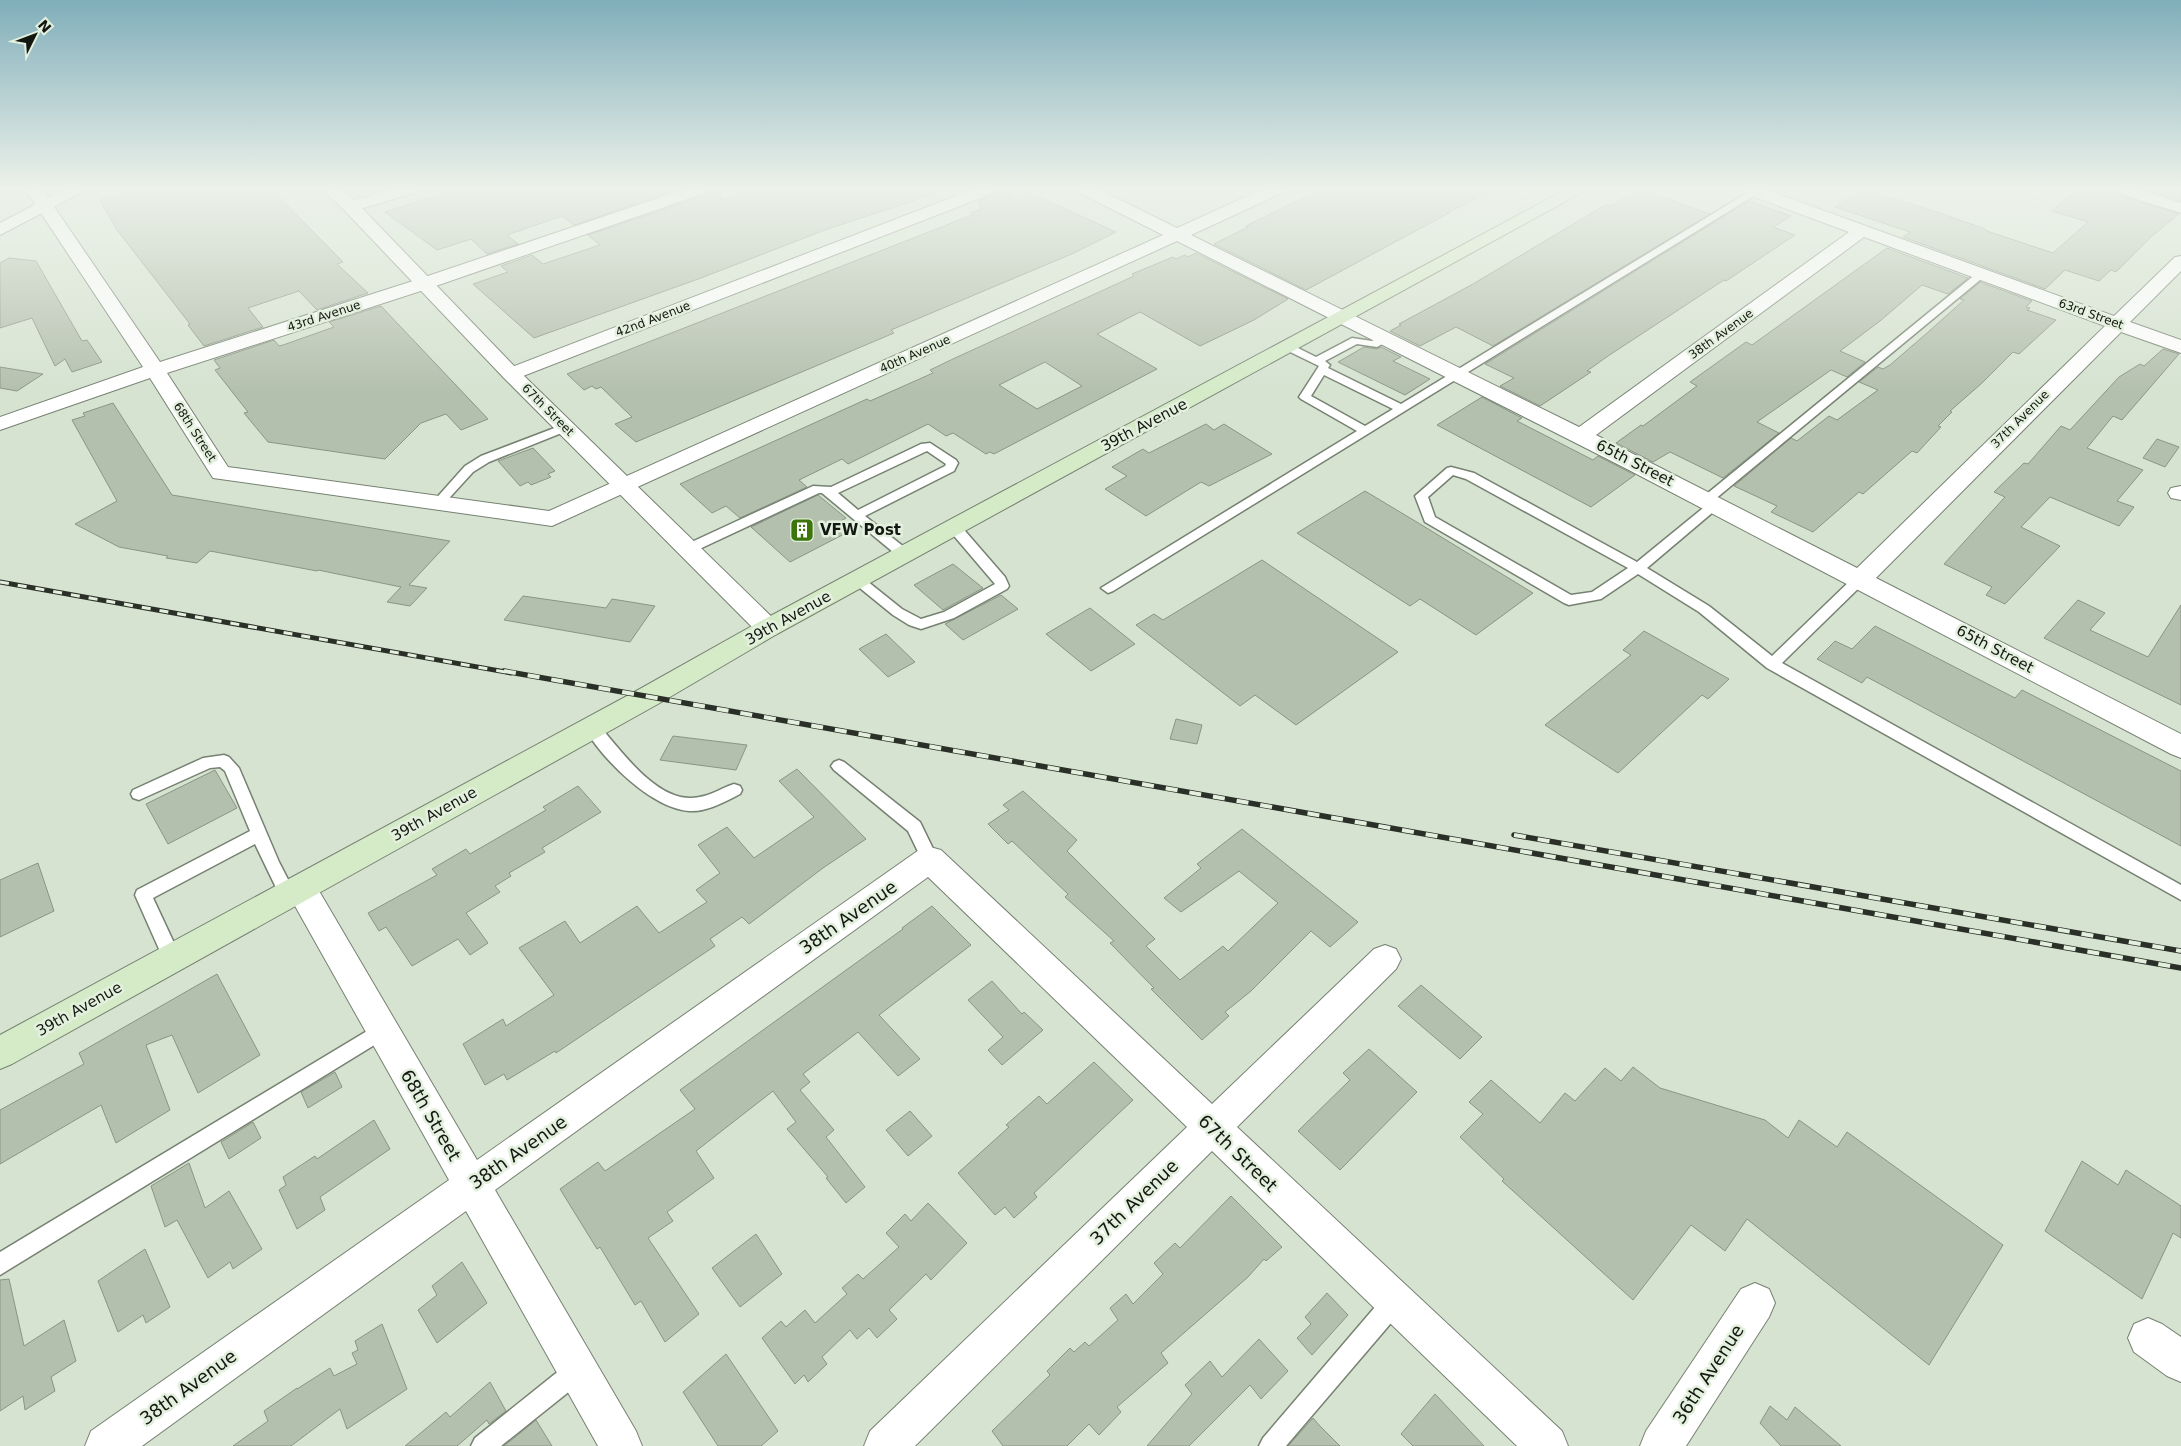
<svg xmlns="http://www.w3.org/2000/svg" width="2181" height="1446" font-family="'DejaVu Sans',sans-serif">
	<rect width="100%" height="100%" fill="#d6e3d1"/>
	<!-- building -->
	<g fill="#b4c0ae" stroke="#8a9584" fill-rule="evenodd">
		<polygon points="140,189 271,189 343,262 337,264 368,293 317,310 299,291 248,308 263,327 204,346 188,325 190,324 117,230 100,200"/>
		<polygon points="457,189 678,189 574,225 562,216 507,235 518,244 487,254 471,239 437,250 385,212"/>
		<polygon points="712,189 720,189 721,200 756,189 936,189 936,193 825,230 701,278 534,338 473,284 508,272 501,266 532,255 543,264 600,245 588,235 709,194"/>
		<polygon points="1000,189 1010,189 1012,198 1028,192 1116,232 1074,253 891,330 894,333 636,442 615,424 632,417 601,387 596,389 592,386 584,390 567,374 972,215 971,213 981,209 978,201 997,194"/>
		<polygon points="1321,189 1495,189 1447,213 1449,213 1306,290 1214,244 1248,227 1246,226"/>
		<polygon points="1640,189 1710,214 1493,346 1456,327 1420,346 1390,331 1401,325 1399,324 1473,284 1607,204 1611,206"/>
		<polygon points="1863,189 1940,213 1985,229 1987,231 2053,253 2088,222 2052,211 2077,189 2110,189 2113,194 2179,214 2152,236 2116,272 2111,270 2099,281 2065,270 2045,289 1903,237 1910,232 1835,207"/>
		<polygon points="2145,189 2181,189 2181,201"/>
		<polygon points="1749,201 1791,216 1773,227 1795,235 1726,281 1724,280 1608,356 1587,371 1591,372 1540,406 1500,386 1514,378 1485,364"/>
		<polygon points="1887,248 1968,278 1948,294 1922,285 1880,321 1840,351 1865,362 1847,377 1831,370 1757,422 1779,433 1723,478 1670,452 1653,462 1616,443 1641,425 1643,426 1697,386 1690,382 1746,342 1752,345"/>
		<path d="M 1196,253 L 1288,299 L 1254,320 L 1200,346 L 1140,312 L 1097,334 L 1157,369 L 994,454 L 990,452 L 986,454 L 953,433 L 946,436 L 928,424 L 848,464 L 842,459 L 799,480 L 807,487 L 740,518 L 726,506 L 712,513 L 680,484 L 867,399 L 870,401 L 933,373 L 930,370 L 955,358 L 1134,276 L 1132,274 L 1173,257 L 1176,259 L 1185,255 L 1188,257 ZM 1045,362 L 1082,386 L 1037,409 L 999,385 Z"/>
		<polygon points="9,258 36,261 82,341 87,340 102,362 72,372 65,359 55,366 32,318 0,328 0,263"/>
		<polygon points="1980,282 2032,301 2026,307 2030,308 2027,310 2056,320 2019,354 2013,352 1982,383 1950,411 1952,412 1938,426 1941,427 1917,453 1912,451 1863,494 1859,492 1813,532 1771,512 1777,506 1734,486 1791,438 1797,441 1829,416 1837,420 1878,390 1859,382 1878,367 1883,369 1890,365 1927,333 1964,300 1960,299"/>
		<polygon points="381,306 488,419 461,430 446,414 421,423 385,459 268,442 244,413 248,412 215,370 220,368 214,360 274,340 279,346 283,345 334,327 329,322"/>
		<polygon points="1364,347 1377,349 1381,347 1401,357 1393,361 1430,379 1405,395 1338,362"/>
		<polygon points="2163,349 2179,354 2122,420 2113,416 2087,448 2143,470 2117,501 2134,507 2119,526 2050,497 2021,527 2060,546 2005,604 1986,595 1992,587 1944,564 2005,497 1994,492 2024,463 2028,464 2061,426 2070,430 2119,377 2140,364 2144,366"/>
		<polygon points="0,367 43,374 17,391 0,388"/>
		<polygon points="1482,397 1522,418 1517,421 1593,460 1598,456 1635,475 1591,507 1437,425"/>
		<polygon points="113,403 172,495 450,541 409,585 427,588 410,606 387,602 401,587 318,570 317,571 210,551 197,563 166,558 168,556 119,547 75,524 117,501 72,420 85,416 83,413"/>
		<polygon points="1206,424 1214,430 1224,424 1272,454 1209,486 1201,482 1146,516 1105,489 1127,476 1112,467 1143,449 1149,453"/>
		<polygon points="2157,439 2179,447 2165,467 2143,458"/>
		<polygon points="533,448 555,471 548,474 551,477 531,485 528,482 520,486 498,461"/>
		<polygon points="1365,491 1420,524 1533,593 1476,635 1420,599 1410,606 1297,533"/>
		<polygon points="818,495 846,518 839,522 850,531 790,562 751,527"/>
		<polygon points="1262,560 1398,652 1296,725 1255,695 1240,706 1136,625 1154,614 1163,620"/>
		<polygon points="953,564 983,588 943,610 914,585"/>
		<polygon points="1001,595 1018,609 963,640 945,624"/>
		<polygon points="523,596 606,608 612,599 655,606 630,642 504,620"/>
		<polygon points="2078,600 2105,613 2090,630 2148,657 2181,605 2181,705 2044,638"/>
		<polygon points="1090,608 1135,644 1091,671 1046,634"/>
		<polygon points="1875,626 2015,698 2022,690 2181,771 2181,846 1867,677 1862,683 1817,659 1835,641 1852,649"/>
		<polygon points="1644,631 1729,679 1708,699 1702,695 1618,773 1545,725 1631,655 1623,650"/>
		<polygon points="886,634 915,662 888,677 859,649"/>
		<polygon points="1176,719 1202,725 1197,744 1170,739"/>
		<polygon points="673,736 747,745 736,770 660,760"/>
		<polygon points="797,769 866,839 823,868 749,924 742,917 710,939 715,946 556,1053 555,1051 507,1080 504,1074 485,1085 463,1044 503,1019 506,1026 554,995 519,948 565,921 580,943 637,906 659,933 707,902 696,890 720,873 698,845 727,827 754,858 814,817 779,781"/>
		<polygon points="215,770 237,808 168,844 146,804"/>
		<polygon points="578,786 601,812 542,848 545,852 509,873 511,876 495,886 500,892 466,913 488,943 470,955 458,939 412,966 386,927 379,931 368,913 437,875 432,869 466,849 470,854 546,810 543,807"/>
		<polygon points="1023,791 1077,840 1067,851 1155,939 1146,946 1180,980 1223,946 1228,951 1278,903 1239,871 1181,912 1164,898 1201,868 1197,864 1242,829 1358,922 1330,947 1311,931 1251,991 1225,1012 1229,1016 1202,1040 1151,989 1154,988 1110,943 1114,941 1065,897 1068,894 1012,841 1008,844 988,824 1009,810 1003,805"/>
		<polygon points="38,863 54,911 0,937 0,880"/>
		<polygon points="932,906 971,945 879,1015 920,1059 898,1076 858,1032 803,1074 810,1082 800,1090 834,1130 826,1137 865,1187 846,1203 826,1178 828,1177 787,1129 796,1122 773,1091 696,1151 714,1178 667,1212 673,1221 648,1238 699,1314 665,1342 641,1301 635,1305 600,1247 597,1249 560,1189 598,1162 605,1171 695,1109 680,1090 903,929 902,928"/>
		<polygon points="217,974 260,1055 198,1093 172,1035 146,1045 170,1110 116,1143 101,1105 0,1164 0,1110 84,1064 79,1053"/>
		<polygon points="992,981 1022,1014 1024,1012 1043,1030 1002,1065 988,1050 1003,1037 968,1000"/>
		<polygon points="1421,985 1482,1037 1460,1059 1398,1006"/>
		<polygon points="1369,1049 1417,1092 1340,1170 1298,1131 1350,1080 1343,1073"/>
		<polygon points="1094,1062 1133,1100 1034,1193 1037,1197 1014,1218 1005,1207 995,1215 958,1173 1009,1127 1006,1125 1039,1096 1047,1104"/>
		<polygon points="1633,1067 1660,1088 1765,1120 1788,1138 1799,1120 1837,1147 1847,1132 2003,1245 1929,1365 1747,1219 1725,1251 1691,1225 1633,1300 1502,1181 1504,1179 1460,1137 1483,1114 1469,1102 1491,1080 1540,1123 1565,1093 1575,1101 1605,1068 1621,1081"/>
		<polygon points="335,1072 342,1087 308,1108 301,1092"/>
		<polygon points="910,1111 932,1136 908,1156 886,1130"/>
		<polygon points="374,1120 390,1149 320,1197 325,1210 297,1229 279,1190 286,1185 283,1177 315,1156 317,1159"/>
		<polygon points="253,1122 261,1138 229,1159 221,1142"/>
		<polygon points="2082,1161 2118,1185 2126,1170 2181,1206 2181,1238 2173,1233 2142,1299 2045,1231"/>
		<polygon points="189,1163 205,1208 229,1191 262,1249 233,1269 230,1262 208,1278 177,1220 165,1227 151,1186"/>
		<polygon points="1231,1196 1282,1247 1266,1261 1264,1259 1248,1277 1161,1353 1168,1363 1117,1407 1121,1412 1099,1435 1089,1424 1067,1446 1003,1446 992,1431 1050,1375 1047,1371 1070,1348 1074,1352 1085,1342 1089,1346 1118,1320 1110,1308 1126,1294 1133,1304 1163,1274 1154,1263 1175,1243 1180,1248"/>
		<polygon points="928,1203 967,1243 931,1280 926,1274 889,1310 897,1319 877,1338 869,1328 857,1339 850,1330 822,1357 827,1364 808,1382 804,1375 795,1384 762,1338 781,1321 786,1327 805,1310 815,1323 847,1294 842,1288 858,1274 863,1279 899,1247 886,1233 905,1214 911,1221"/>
		<polygon points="756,1234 782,1274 740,1307 712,1268"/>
		<polygon points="145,1249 170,1307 146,1323 143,1315 118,1332 98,1281"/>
		<polygon points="462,1262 487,1303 437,1343 418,1310 437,1295 432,1286"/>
		<polygon points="9,1279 24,1346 64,1320 76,1361 51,1377 55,1391 25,1410 23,1396 0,1411 0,1280"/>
		<polygon points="1327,1293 1348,1315 1312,1355 1297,1338 1311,1324 1305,1317"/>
		<polygon points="382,1324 407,1389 347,1429 340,1409 291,1446 233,1446 268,1421 264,1411 297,1388 297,1389 330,1368 334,1376 357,1364 352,1353 358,1350 355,1341"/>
		<polygon points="1259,1339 1288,1371 1261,1399 1250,1385 1189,1446 1147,1446 1192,1394 1185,1385 1210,1361 1222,1377"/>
		<polygon points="726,1354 778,1431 761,1446 718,1446 683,1392"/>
		<polygon points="490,1382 506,1411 489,1424 487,1420 457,1446 405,1446 446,1412 450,1417"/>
		<polygon points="1435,1394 1484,1446 1413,1446 1401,1434"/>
		<polygon points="1770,1406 1787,1420 1795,1407 1841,1446 1781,1446 1760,1423"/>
		<polygon points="1313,1418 1320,1426 1340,1446 1288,1446"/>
		<polygon points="536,1420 552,1446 504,1446"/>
	</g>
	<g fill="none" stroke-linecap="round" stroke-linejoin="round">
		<!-- service casing -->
		<g stroke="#768171" stroke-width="3">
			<g id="service">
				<path d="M 1752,190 L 1760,192 L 1113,591 L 1108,593 L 1101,588 L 1357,431 L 1301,399 L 1299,397 L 1319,366 L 1284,349 L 1284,345 L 1292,345 L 1316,357 L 1352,338 L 1372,341 L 1381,336 L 1389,336 L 1389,340 L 1377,347 L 1357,344 L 1325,361 L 1330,365 L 1328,368 L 1401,404 ZM 1324,375 L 1393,409 L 1365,426 L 1311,396 Z"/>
				<path d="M 1977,273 L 1986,275 L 1714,500 L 1719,501 L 1721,504 L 1719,507 L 1647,568 L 1709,606 L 1772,656 L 1855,576 L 1865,576 L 1867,579 L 1865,582 L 1782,663 L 2181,885 L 2181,900 L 1767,668 L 1699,612 L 1638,574 L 1601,599 L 1569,605 L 1564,603 L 1425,522 L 1415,496 L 1447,468 L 1451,467 L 1474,473 L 1637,562 L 1708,504 L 1703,503 L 1701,500 L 1703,497 ZM 1453,475 L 1466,479 L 1628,568 L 1592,592 L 1571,595 L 1435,517 L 1428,497 Z"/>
				<polygon points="565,424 571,428 569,430 489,462 473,472 442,506 438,507 432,503 465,466 481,456"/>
				<path d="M 930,443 L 956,460 L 958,463 L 954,471 L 865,516 L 909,551 L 911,554 L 909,557 L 899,557 L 822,493 L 819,493 L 693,552 L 683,552 L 681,549 L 683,546 L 813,486 L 831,487 L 921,444 ZM 927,451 L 946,464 L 945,466 L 858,510 L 838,493 Z"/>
				<polygon points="954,523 959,524 1005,577 1009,586 1007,589 954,618 921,629 909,625 893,615 850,580 857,576 862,577 902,609 921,619 944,612 995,584 949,530 948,527 949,524"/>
				<path d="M 592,721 L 597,723 C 619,748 654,799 691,798 C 707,798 719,789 734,784 L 740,786 L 742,790 L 740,794 C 724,802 707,812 689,811 C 651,808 602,759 584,727 L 587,723 Z"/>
				<polygon points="224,755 229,757 239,768 279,862 296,895 294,900 288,902 282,900 255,844 153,898 181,958 178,963 172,966 166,963 163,958 135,895 137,890 250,831 225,771 220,767 210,768 139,800 133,798 131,794 133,790 203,758"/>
				<polygon points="839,760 844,762 920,822 938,859 936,864 930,866 924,864 908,831 834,770 831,766 834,762"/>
				<polygon points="382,1022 389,1024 391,1030 389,1036 0,1275 0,1252"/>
				<polygon points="1395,1290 1403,1293 1406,1301 1403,1309 1286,1446 1259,1446 1263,1438 1387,1293"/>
				<polygon points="578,1359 586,1362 589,1370 586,1378 501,1446 471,1446 475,1438 570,1362"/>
			</g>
		</g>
		<!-- minor casing -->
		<g stroke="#768171" stroke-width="2">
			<g id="minor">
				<path d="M 25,189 L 42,189 L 160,362 L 416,280 L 685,189 L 710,189 L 708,192 L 430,288 L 167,373 L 228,467 L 549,511 L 1163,235 L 1078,192 L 1076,189 L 1098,189 L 1177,228 L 1263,189 L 1286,189 L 1284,192 L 1191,235 L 1579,427 L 1849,232 L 1741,192 L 1739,189 L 1764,189 L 2114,316 L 2175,257 L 2181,256 L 2181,271 L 2130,322 L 2181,340 L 2181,353 L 2121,332 L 1876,578 L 2181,734 L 2181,758 L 2171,754 L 1627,469 L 1177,241 L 552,526 L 213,478 L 150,378 L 0,430 L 0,417 L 143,367 ZM 1864,237 L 2105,326 L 1857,568 L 1596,435 Z"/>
				<polygon points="392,189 419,189 417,192 351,212 345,211 343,207 345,203"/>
				<polygon points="974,189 998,189 996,192 518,378 511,380 504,378 501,374 504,370"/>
				<polygon points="2112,189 2138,189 2181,203 2181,213 2114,192"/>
				<polygon points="2181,486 2181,500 2171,498 2168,493 2171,488"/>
				<polygon points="930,847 941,850 1212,1104 1374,949 1385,945 1396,949 1401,959 1396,969 1237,1127 1562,1431 1568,1446 1517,1446 1212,1151 915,1446 864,1446 870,1431 1187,1127 928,877 495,1190 636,1431 642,1446 598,1446 466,1211 142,1446 85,1446 91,1431 449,1180 290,897 286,888 290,879 301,875 312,879 477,1160 919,850"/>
				<polygon points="1755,1283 1769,1289 1775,1303 1769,1317 1686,1446 1640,1446 1646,1431 1741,1289"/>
				<polygon points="2148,1318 2162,1324 2181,1337 2181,1382 2167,1376 2134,1352 2128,1338 2134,1324"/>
			</g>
		</g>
		<!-- tertiary casing -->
		<g stroke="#768171" stroke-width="2">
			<g id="tertiary">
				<polygon points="65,189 88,189 0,235 0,223"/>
				<polygon points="322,189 340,189 357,203 518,370 777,622 781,628 777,634 768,637 759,634 504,378 345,211"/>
			</g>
		</g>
		<!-- secondary casing -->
		<g stroke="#768171" stroke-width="2">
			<polygon id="secondary" points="1567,189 1588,189 777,634 658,704 12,1064 0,1069 0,1035 638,690 759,622"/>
		</g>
		<!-- service -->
		<use href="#service" fill="#fff" fill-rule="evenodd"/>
		<!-- minor -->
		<use href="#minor" fill="#fff" fill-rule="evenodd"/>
		<!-- tertiary -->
		<use href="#tertiary" fill="#fff" fill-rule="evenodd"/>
		<!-- secondary -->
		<use href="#secondary" fill="#d5ebc8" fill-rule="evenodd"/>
		<!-- rail-far1 casing -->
		<g stroke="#2a2f28" stroke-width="5">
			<polyline id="rail-far1" points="0,582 511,673"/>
		</g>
		<!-- rail casing -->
		<g stroke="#2a2f28" stroke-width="5.5">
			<g id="rail">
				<polyline points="504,671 2181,968"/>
				<polyline points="1514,835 2181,951"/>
			</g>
		</g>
		<!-- rail-far1 -->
		<use href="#rail-far1" stroke="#e4f0de" stroke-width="3" stroke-dasharray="9" stroke-linecap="butt"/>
		<!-- rail -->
		<use href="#rail" stroke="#e4f0de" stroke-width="4" stroke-dasharray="12" stroke-linecap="butt"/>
	</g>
	<!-- sky -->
	<linearGradient id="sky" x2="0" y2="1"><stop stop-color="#80aeba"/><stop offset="0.48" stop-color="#edf2ea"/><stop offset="1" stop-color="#edf2ea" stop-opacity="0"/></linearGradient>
	<rect width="2181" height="392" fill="url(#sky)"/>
	<!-- icons -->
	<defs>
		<g id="building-square" transform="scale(1.25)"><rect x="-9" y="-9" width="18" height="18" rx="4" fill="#3c760a" stroke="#e4f0de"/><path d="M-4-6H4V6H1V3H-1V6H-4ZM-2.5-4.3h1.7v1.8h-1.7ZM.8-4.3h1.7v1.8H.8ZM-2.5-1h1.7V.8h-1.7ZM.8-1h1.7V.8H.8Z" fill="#fff"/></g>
	</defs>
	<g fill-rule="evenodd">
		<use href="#building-square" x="802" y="530"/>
	</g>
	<g text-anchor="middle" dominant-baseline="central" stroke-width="5" stroke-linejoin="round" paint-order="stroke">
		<!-- far-street labels -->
		<g font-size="12" fill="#131711" stroke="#e4f0de">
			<text transform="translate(2091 314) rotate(20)">63rd Street</text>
			<text transform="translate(324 316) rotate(-18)">43rd Avenue</text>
			<text transform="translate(653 319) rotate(-21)">42nd Avenue</text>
			<text transform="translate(1721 334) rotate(-36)">38th Avenue</text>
			<text transform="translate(915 354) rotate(-24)">40th Avenue</text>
			<text transform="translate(548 410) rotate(45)">67th Street</text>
			<text transform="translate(2020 419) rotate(-45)">37th Avenue</text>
			<text transform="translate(195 432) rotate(57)">68th Street</text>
		</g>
		<!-- street labels -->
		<g font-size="15" fill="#131711" stroke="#e4f0de">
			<text transform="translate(1144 425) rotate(-28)">39th Avenue</text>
			<text transform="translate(1635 463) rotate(27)">65th Street</text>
			<text transform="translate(788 618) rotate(-29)">39th Avenue</text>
			<text transform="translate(1995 649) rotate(28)">65th Street</text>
			<text transform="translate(434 814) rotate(-29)">39th Avenue</text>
			<text transform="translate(79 1009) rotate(-29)">39th Avenue</text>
		</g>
		<!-- poi labels -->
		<g font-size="15" font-weight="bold" fill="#131711" stroke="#e4f0de" text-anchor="start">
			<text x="820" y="530">VFW Post</text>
		</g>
		<!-- near-street labels -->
		<g font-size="18" fill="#131711" stroke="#e4f0de">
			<text transform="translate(848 917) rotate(-35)">38th Avenue</text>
			<text transform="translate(431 1115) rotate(60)">68th Street</text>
			<text transform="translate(518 1152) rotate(-35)">38th Avenue</text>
			<text transform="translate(1238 1153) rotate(44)">67th Street</text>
			<text transform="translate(1134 1202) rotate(-44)">37th Avenue</text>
			<text transform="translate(1708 1374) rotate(-57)">36th Avenue</text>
			<text transform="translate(188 1387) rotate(-36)">38th Avenue</text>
		</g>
	</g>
	<!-- north arrow -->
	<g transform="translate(35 35) rotate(48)" stroke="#e4f0de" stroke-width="4" paint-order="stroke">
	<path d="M0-4L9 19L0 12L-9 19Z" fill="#131711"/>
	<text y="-8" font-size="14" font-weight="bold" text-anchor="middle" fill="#131711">N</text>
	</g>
</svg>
